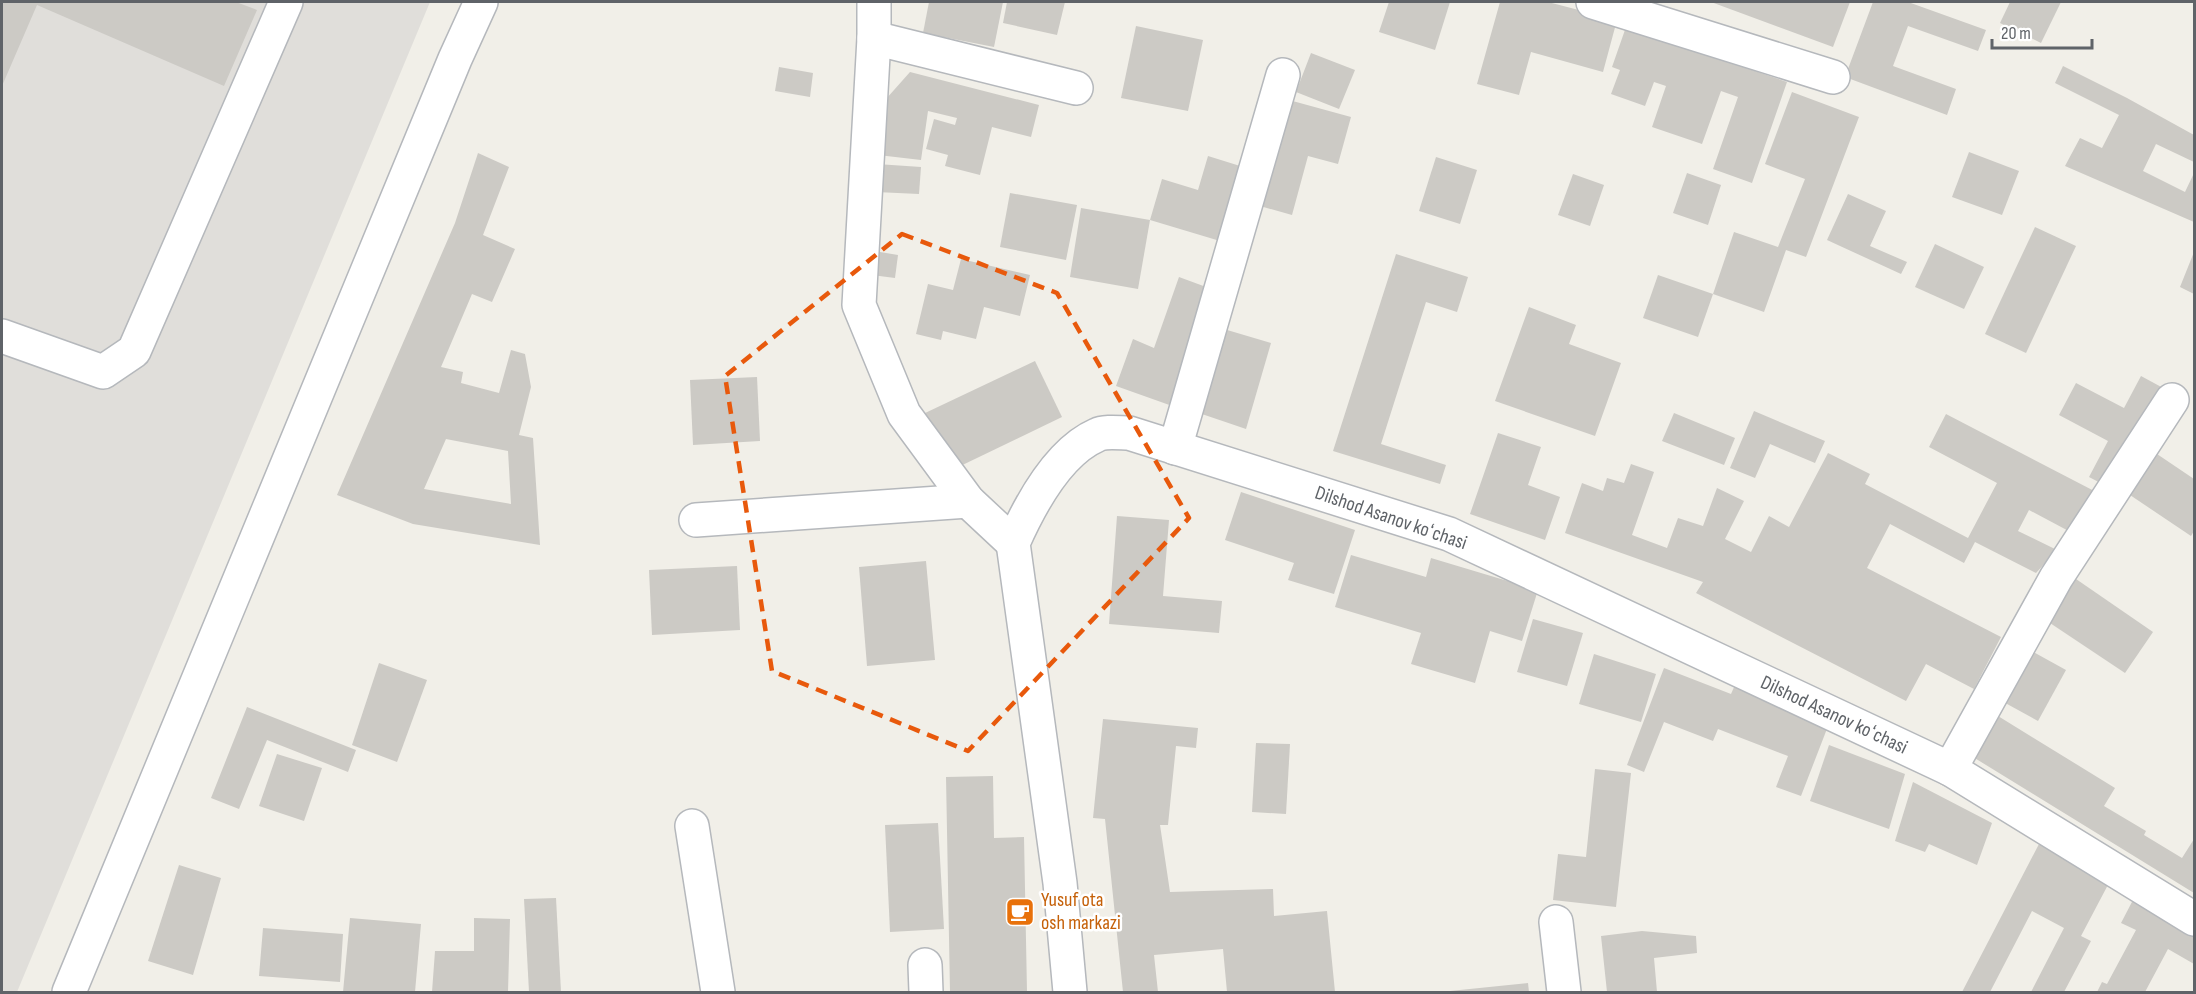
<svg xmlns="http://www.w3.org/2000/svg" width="2196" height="994" font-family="'Sofia Sans Condensed',sans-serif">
	<rect width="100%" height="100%" fill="#f1efe8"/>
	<!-- industrial -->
	<polygon fill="#e0deda" points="2,2 430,2 17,992 2,992"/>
	<!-- building -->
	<g fill="#cccac5" fill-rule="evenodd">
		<polygon points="2,2 236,2 257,10 224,86 37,5 2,86"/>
		<polygon points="929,2 1003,2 994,47 923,33"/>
		<polygon points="1007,2 1065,2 1057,35 1003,23"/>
		<polygon points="1389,2 1450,2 1435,50 1379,32"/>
		<polygon points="1500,2 1548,2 1617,20 1603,72 1531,52 1519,95 1477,84"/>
		<polygon points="1711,2 1850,2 1833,47"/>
		<polygon points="1873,2 1908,2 1986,30 1978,51 1908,26 1893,66 1956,89 1947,115 1845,77"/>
		<polygon points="2010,2 2061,2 2041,43 2000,23"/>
		<polygon points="1136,26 1203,40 1188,111 1121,98"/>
		<polygon points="1626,27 1787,82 1752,183 1713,169 1738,97 1721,91 1702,144 1652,127 1666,86 1654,82 1645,106 1611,94 1620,70 1612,67"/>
		<polygon points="1311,53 1355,70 1339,109 1296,92"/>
		<polygon points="2063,66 2127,98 2194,135 2194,162 2156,144 2143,171 2185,192 2194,173 2194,222 2065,166 2080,138 2102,148 2119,115 2055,83"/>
		<polygon points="779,67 813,73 810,97 775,91"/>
		<polygon points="910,72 1039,105 1031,137 992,127 980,175 945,166 948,155 926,149 934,119 955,125 957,118 928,111 921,160 878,155 886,99"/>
		<polygon points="1792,92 1859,117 1806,257 1786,250 1764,312 1713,294 1734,232 1778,247 1805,179 1765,164"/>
		<polygon points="1289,100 1351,117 1338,164 1308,156 1292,215 1260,206"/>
		<polygon points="1969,152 2019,171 2002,215 1952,197"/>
		<path d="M 478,153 L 509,167 L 483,235 L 515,249 L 492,302 L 472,294 L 441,367 L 463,372 L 461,383 L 499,393 L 511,350 L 525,354 L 531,387 L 519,435 L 533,438 L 540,545 L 413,524 L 337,495 L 455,223 ZM 446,439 L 508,451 L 511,504 L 424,489 Z"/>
		<polygon points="1208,156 1253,170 1230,244 1150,220 1162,179 1198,190"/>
		<polygon points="1436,157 1477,170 1460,224 1419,211"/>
		<polygon points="877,164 921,167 919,194 876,192"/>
		<polygon points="1687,173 1721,185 1708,225 1673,213"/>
		<polygon points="1573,174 1604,185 1590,226 1558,215"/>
		<polygon points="1010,193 1077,205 1066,260 1000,247"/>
		<polygon points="1848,194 1886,211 1870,246 1907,262 1901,274 1827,240"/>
		<polygon points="1081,208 1150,220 1138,289 1070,277"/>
		<polygon points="2035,227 2076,246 2026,353 1985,334"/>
		<polygon points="1935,244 1984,267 1964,309 1915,287"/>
		<polygon points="868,250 898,255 895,278 864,274"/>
		<polygon points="2194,252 2194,294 2180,287"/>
		<polygon points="1396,254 1468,277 1457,312 1426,302 1381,444 1446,465 1440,484 1333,451"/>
		<polygon points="961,259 1030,275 1020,316 984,307 976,339 943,331 941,340 916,334 928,284 953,290"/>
		<polygon points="1658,275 1713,294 1698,337 1643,318"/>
		<polygon points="1179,277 1217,291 1175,407 1116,386 1133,339 1154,348"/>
		<polygon points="1529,307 1576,325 1569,344 1621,363 1595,436 1495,401"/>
		<polygon points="1217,327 1271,343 1246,429 1196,412"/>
		<polygon points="1035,361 1062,417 950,471 923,414"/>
		<polygon points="2141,376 2165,389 2112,489 2089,477 2108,441 2059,415 2076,383 2124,408"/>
		<polygon points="757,377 760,441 693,445 690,380"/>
		<polygon points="1754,411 1825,441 1815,463 1770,444 1755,478 1730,468"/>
		<polygon points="1674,413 1735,438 1724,465 1662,441"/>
		<polygon points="1946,414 2100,494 2078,536 2029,510 2018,531 2057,550 2036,573 1975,542 1964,563 1890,524 1867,568 2001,637 1974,689 1926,664 1906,701 1696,593 1703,582 1565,533 1582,483 1603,491 1607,478 1624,483 1631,464 1654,472 1632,535 1667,548 1678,518 1703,526 1717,488 1744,501 1725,539 1751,552 1769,516 1789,527 1828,453 1870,474 1865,484 1968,538 1997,483 1929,447"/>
		<polygon points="1498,433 1541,447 1528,485 1560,497 1545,540 1470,514"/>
		<polygon points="2157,454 2194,479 2194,531 2191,536 2130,495"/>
		<polygon points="1241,492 1355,530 1334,594 1288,580 1294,563 1225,540"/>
		<polygon points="1117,516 1169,520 1163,596 1222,601 1219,633 1109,624"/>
		<polygon points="1351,555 1426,577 1431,558 1538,590 1522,641 1490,631 1475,683 1411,664 1421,633 1335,607"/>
		<polygon points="926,561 935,660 867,666 859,567"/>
		<polygon points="737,566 740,630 652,635 649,570"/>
		<polygon points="2076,579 2153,632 2125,673 2047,621"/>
		<polygon points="1533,619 1583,633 1567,686 1517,672"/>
		<polygon points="2026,648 2066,670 2038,721 1998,699"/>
		<polygon points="1594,654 1656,674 1641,722 1579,704"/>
		<polygon points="379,663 427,680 397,762 352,745"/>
		<polygon points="1664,668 1731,694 1735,685 1830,721 1801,796 1776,787 1788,756 1718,729 1713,741 1664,722 1644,772 1627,765"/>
		<polygon points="247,707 356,750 348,772 267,740 239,809 211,798"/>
		<polygon points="1998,716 2115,788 2104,806 2146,831 2144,835 2182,858 2194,839 2194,893 1973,757"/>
		<polygon points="1103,719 1198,728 1196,748 1176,746 1168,825 1160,825 1170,892 1273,889 1274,916 1327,911 1335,992 1227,992 1223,949 1154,955 1158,992 1123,992 1105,819 1093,818"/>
		<polygon points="1256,743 1290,744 1286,814 1252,812"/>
		<polygon points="1829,745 1905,774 1889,829 1810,801"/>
		<polygon points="277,754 322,768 304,821 259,806"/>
		<polygon points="1595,769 1631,773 1616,907 1553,900 1558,854 1586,857"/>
		<polygon points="993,776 994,838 1024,837 1027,992 950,992 946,777"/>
		<polygon points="1913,782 1992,823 1977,865 1929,844 1925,852 1895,841"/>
		<polygon points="938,823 944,929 890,932 885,825"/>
		<polygon points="2039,844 2110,881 2081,936 2091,941 2064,992 2031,992 2064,928 2032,911 1990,992 1962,992"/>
		<polygon points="179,865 221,878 193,975 148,961"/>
		<polygon points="556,898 561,992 529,992 524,899"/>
		<polygon points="2133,900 2194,933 2194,964 2168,949 2145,992 2097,992 2102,982 2107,984 2136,930 2121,923"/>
		<polygon points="350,918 421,924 415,992 343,992"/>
		<polygon points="474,918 510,919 508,992 432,992 435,951 474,951"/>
		<polygon points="263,928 343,934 340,982 259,976"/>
		<polygon points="1642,931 1696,936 1697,953 1654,958 1657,992 1607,992 1601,936"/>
		<polygon points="1528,983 1529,992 1450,992 1450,991"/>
	</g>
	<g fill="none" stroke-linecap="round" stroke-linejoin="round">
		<!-- minor casing -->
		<g stroke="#b5b8bc" stroke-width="36">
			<g id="minor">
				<polyline points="874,2 874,38 859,305 904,414 968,501 1013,543"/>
				<polyline points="1593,2 1833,77"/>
				<polyline points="874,38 1076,88"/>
				<polyline points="2,336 103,372 134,351 286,2"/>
				<polyline points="1175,448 1283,75"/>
				<polyline points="696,520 968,501"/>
				<polyline points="1950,769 2056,578 2172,400"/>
				<polyline points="692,826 718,992"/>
				<polyline points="1556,922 1564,992"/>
				<polyline points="925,965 926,992"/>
				<polyline points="69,992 455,59 481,2"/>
				<path d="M 1070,992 L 1060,883 L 1013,543 C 1029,507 1058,452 1097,435 C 1105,431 1120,433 1129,433 L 1449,534 L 1950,769 L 2194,919"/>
			</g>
		</g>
		<!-- minor -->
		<use href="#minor" stroke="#fff" stroke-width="33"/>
	</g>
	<!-- marked area -->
	<path fill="none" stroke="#e8590c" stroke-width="4.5" stroke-dasharray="12 8" stroke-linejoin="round" d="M 902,234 L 1057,293 L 1189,518 L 968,751 L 772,671 L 725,376 Z"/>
	<!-- icons -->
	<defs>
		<g id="cafe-square" transform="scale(1.5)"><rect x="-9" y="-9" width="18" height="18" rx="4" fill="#e8710a" stroke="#fff"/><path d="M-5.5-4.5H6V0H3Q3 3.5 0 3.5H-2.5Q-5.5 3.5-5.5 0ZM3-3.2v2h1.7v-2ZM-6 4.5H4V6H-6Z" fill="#fff"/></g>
	</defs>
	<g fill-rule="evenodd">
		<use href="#cafe-square" x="1020" y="912"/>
	</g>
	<g text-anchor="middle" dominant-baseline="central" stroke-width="5" stroke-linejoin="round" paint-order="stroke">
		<!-- street labels -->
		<g font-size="20" fill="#5f6368" stroke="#fff">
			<text transform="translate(1391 518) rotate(19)">Dilshod Asanov koʻchasi</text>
			<text transform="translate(1834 715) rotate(25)">Dilshod Asanov koʻchasi</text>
		</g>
		<!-- food labels -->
		<g font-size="20" fill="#c56008" stroke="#fff" text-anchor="start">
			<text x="1041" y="900">Yusuf ota<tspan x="1041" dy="23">osh markazi</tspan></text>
		</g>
	</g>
	<!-- border -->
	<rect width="2196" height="994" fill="none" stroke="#5f6368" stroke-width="6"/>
	<!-- scale -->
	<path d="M1992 39v9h100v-9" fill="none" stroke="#5f6368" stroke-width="3"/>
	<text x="2001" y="39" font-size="18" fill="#5f6368" stroke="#ffffff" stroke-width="4.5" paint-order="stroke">20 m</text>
</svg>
